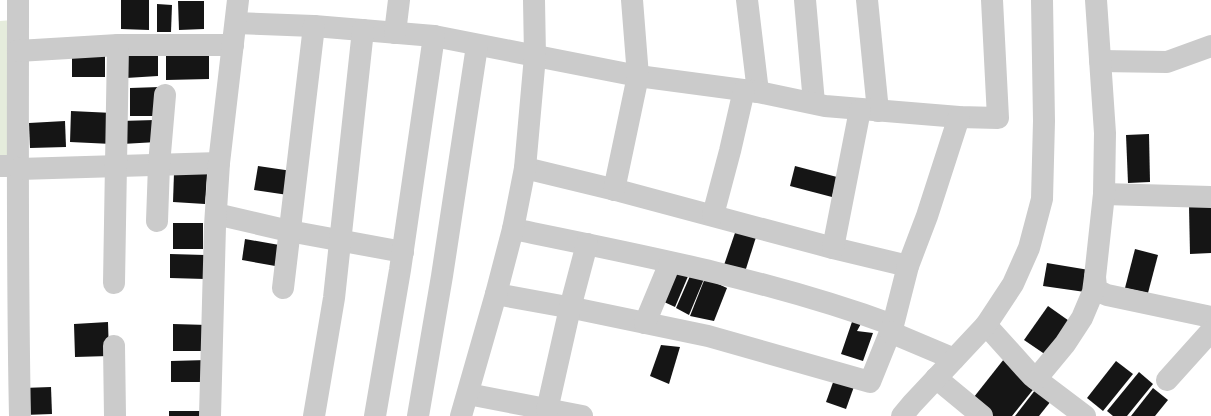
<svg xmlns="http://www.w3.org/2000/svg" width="1211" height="416" font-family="'IBM Plex Sans',sans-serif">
	<rect width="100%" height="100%" fill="#fff"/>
	<!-- green -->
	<polygon fill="#e5ecdc" points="13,20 16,169 0,168 0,21"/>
	<!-- building -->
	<g fill="#151515">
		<polygon points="121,0 149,0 149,30 121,29"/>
		<polygon points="178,1 204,1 204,29 179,30"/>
		<polygon points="157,4 172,5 171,32 157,32"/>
		<rect x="72" y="51" width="33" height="26"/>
		<polygon points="158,54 158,76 126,78 126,55"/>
		<polygon points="166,54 209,54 209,79 166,80"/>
		<polygon points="160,87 160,116 130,116 130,88"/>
		<polygon points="71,111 113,113 112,144 70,142"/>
		<polygon points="155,120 157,142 122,144 120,121"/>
		<polygon points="65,121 66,147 30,148 29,123"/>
		<polygon points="1149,134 1150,182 1128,183 1126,135"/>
		<polygon points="258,166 292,171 288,195 254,190"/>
		<polygon points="795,166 837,177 832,197 790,186"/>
		<polygon points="174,173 207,174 205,204 173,202"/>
		<polygon points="1211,205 1211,253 1190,254 1189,206"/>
		<rect x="173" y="223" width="30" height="26"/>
		<polygon points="737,227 757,234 744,275 723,268"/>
		<polygon points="245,239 285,246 281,267 242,260"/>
		<polygon points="1135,249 1158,255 1148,293 1125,288"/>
		<polygon points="170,254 205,255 205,279 170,278"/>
		<polygon points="1047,263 1089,270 1085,292 1043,286"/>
		<polygon points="672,268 689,274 675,307 662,301"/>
		<polygon points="690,276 704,279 689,315 676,308"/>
		<polygon points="705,278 727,288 714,321 690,316"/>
		<polygon points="1048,306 1072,323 1049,357 1024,340"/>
		<polygon points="855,313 863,320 857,331 873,333 863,361 841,354"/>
		<polygon points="108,322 109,356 75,357 74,324"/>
		<polygon points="173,324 208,325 208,351 173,351"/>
		<polygon points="661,345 680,347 669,384 650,376"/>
		<polygon points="1004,359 1036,386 1012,416 988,416 970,402"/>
		<polygon points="207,360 207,382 171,382 171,361"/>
		<polygon points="1116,361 1133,374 1103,411 1087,398"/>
		<polygon points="1139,372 1153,384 1127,416 1113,416 1107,411"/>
		<polygon points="836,374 856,381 846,409 826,402"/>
		<polygon points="1039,385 1055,396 1039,416 1015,416"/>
		<polygon points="51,387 52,414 24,415 23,388"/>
		<polygon points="1153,388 1168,400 1155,416 1131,416"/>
		<rect x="169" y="411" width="37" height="5"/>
	</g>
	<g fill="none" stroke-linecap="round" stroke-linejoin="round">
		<!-- minor -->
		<g stroke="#cbcbcb" stroke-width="22">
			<path d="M 18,0 C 18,139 17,277 20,416"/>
			<polyline points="747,0 758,92"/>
			<polyline points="805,0 814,103"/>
			<polyline points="867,0 878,111"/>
			<polyline points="236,23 314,26 434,36 638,76 758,92 825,106 959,117 998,118 992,0"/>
			<polyline points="395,33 399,0"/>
			<polyline points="18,51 118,45 233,45"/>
			<polyline points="1100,61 1167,62 1211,46"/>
			<polyline points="0,166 12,166"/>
			<polyline points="525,168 620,191 833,248 908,266"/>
			<polyline points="19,169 219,163"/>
			<polyline points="614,190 638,76 632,0"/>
			<polyline points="1104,194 1211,197"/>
			<polyline points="216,214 289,231 403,252"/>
			<polyline points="713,215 730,151 744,90"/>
			<polyline points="157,221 159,165 165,95"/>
			<path d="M 513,229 C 641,255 770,280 893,325"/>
			<polyline points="833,248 860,110"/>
			<path d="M 1095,277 C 1096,288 1096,291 1107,295 L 1211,317"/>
			<polyline points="114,283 118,45"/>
			<polyline points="283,288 314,26"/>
			<polyline points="496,294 578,309 708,336 870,382 893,325 908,266 927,216 959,117"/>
			<polyline points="645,323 670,263"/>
			<polyline points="986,325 1032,376 1085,416"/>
			<polyline points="890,332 954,359"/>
			<polyline points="114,346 115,416"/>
			<polyline points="936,378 982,416"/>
			<polyline points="1036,379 1065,344 1082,318 1093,292 1095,277 1104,194 1105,133 1096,0"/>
			<polyline points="1167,380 1211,331"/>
			<polyline points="468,394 582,416"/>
			<polyline points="547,410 570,308 587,244"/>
			<polyline points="210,416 215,226 219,163 238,0"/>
			<polyline points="314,416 334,298 363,30"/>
			<polyline points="375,416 400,270 434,36"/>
			<polyline points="418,416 442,276 477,46"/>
			<polyline points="461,416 496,294 513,229 525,168 535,56 534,0"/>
			<polyline points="902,416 912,404 986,325 1013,284 1029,248 1042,199 1044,121 1042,0"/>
		</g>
	</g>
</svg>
